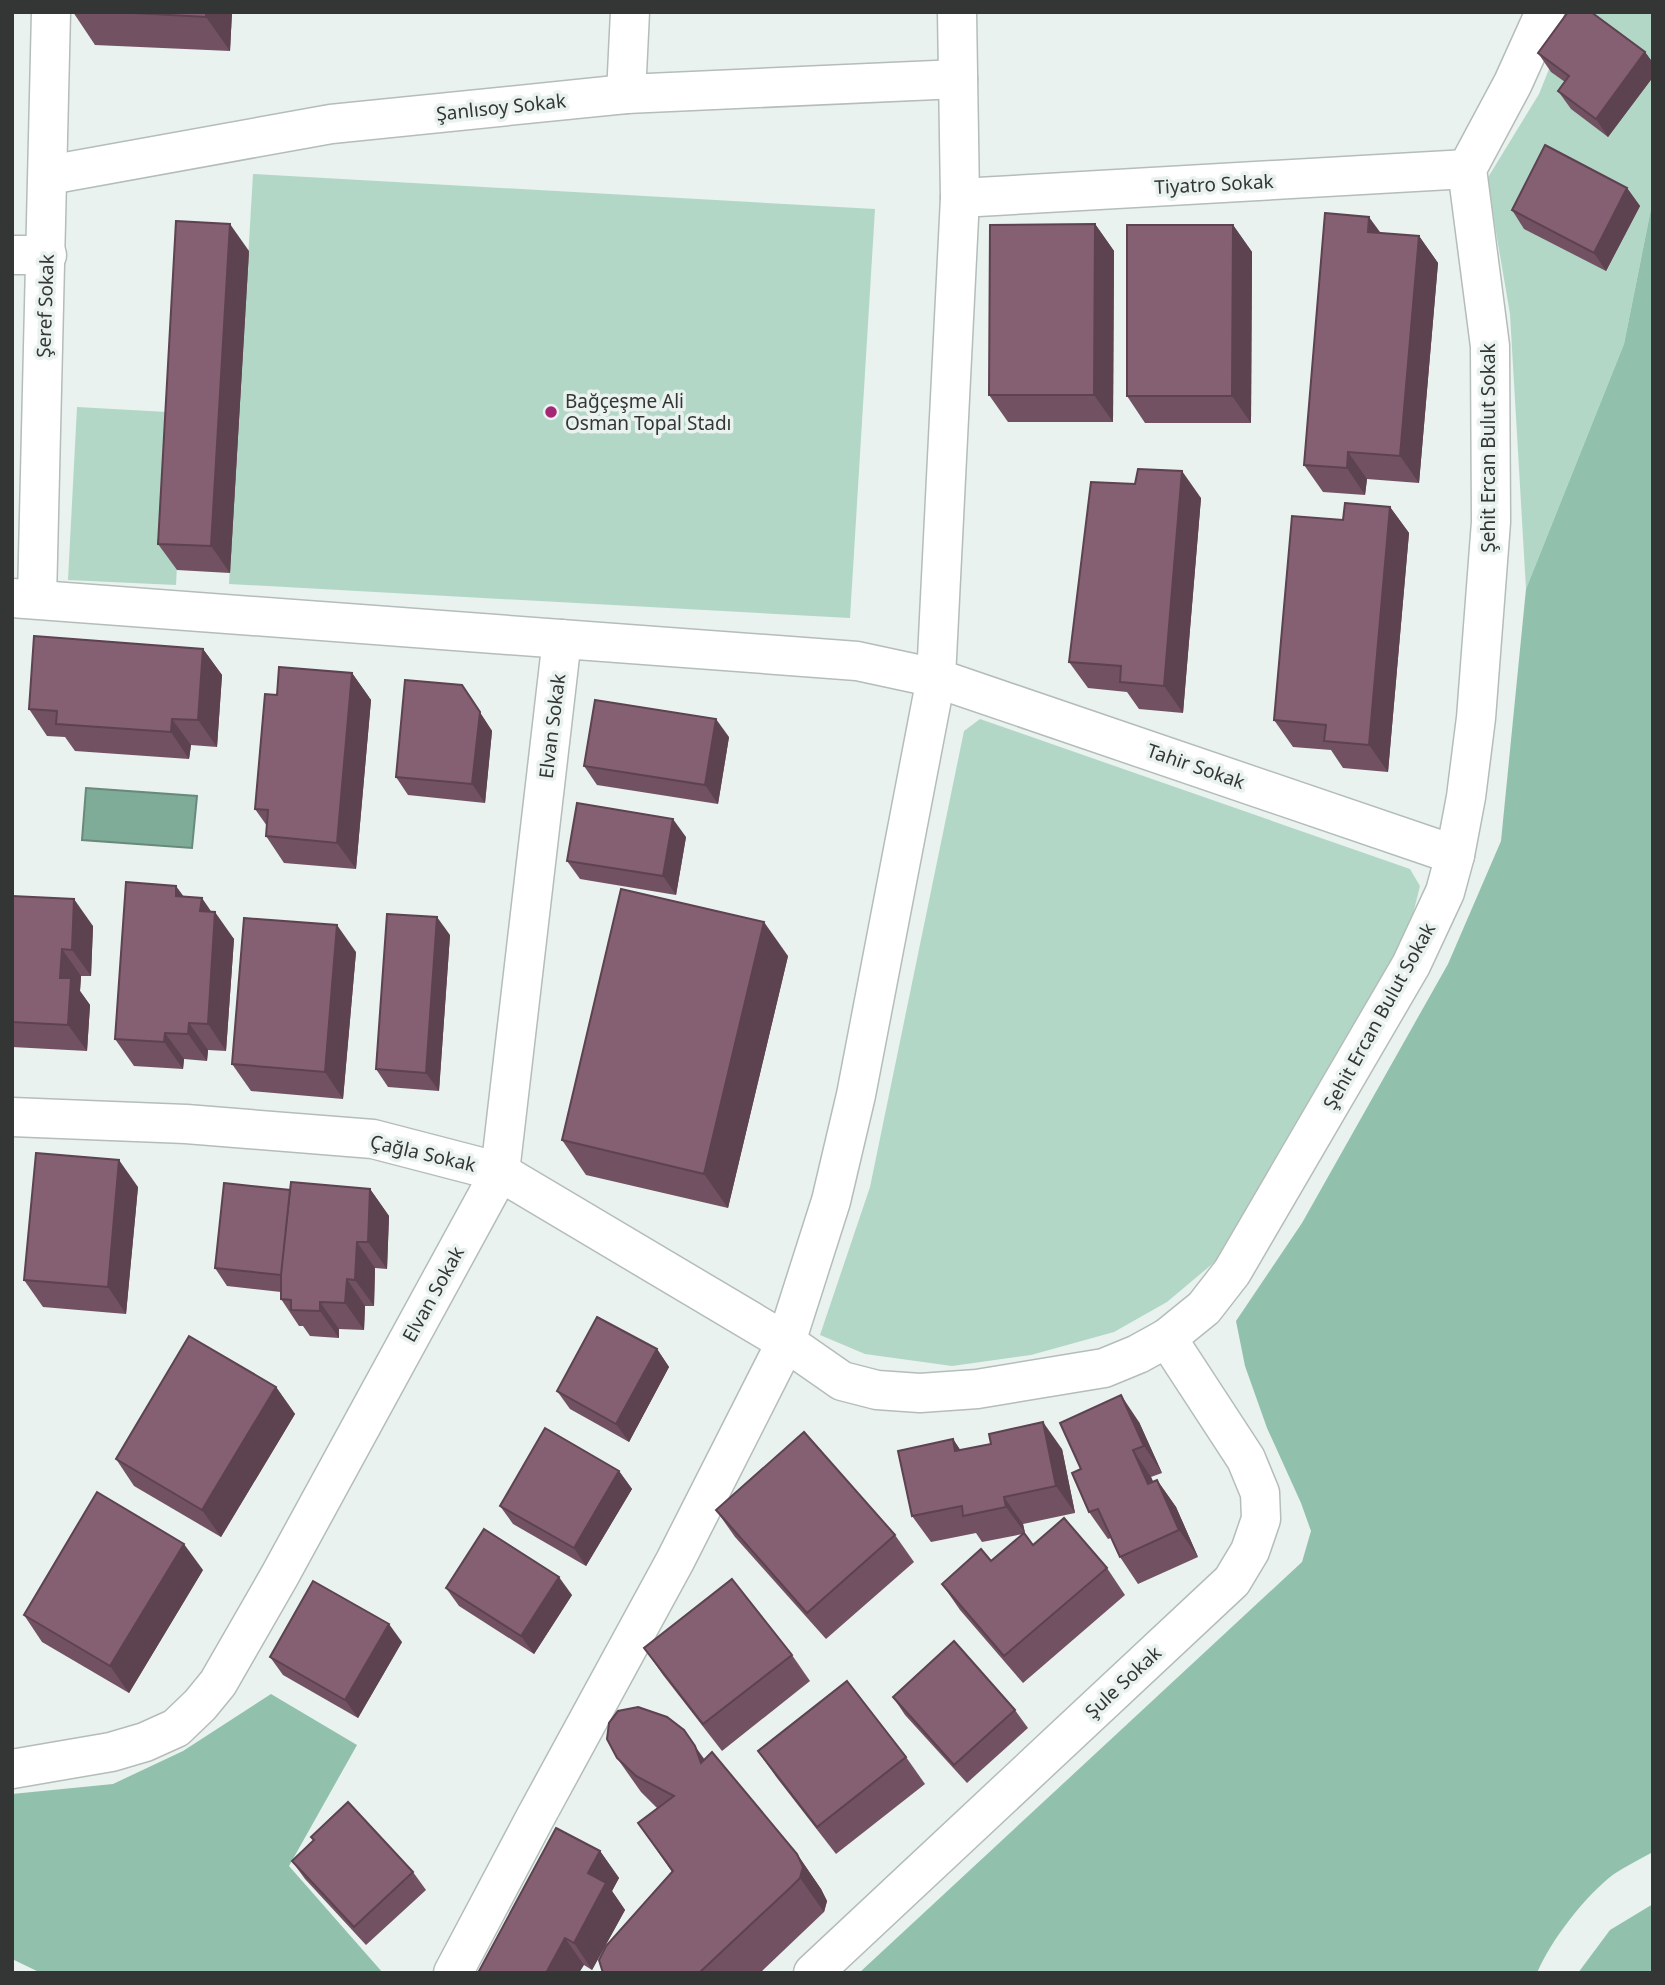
<svg xmlns="http://www.w3.org/2000/svg" width="1665" height="1985" font-family="'Noto Sans',sans-serif">
	<rect width="100%" height="100%" fill="#e9f2ee"/>
	<!-- green -->
	<g fill="#b2d7c7">
		<polygon points="1572,12 1653,12 1653,199 1624,344 1526,589 1510,314 1487,179 1539,94"/>
		<polygon points="253,174 875,209 850,618 229,584"/>
		<polygon points="77,407 185,413 176,585 68,580"/>
		<polygon points="980,719 1410,869 1420,886 1412,918 1386,971 1217,1260 1167,1302 1114,1332 1031,1355 952,1366 865,1354 820,1335 870,1187 964,731"/>
	</g>
	<!-- forest -->
	<g fill="#91c0ad">
		<path d="M 1653,199 L 1653,1852 C 1640,1859 1626,1866 1614,1874 C 1585,1896 1551,1940 1537,1973 L 859,1973 L 1302,1562 L 1311,1531 L 1301,1503 L 1267,1428 L 1245,1366 L 1236,1321 L 1302,1223 L 1448,964 L 1501,841 L 1526,589 L 1624,344 Z"/>
		<polygon points="271,1694 357,1745 289,1866 383,1973 41,1973 12,1959 12,1794 113,1784 183,1751"/>
		<polygon points="1653,1904 1653,1973 1578,1973 1610,1930"/>
	</g>
	<!-- water -->
	<polygon fill="#7eac99" stroke="#68897b" stroke-width="2" points="86,788 197,796 192,848 82,840"/>
	<g fill="none" stroke-linecap="round" stroke-linejoin="round">
		<!-- minor casing -->
		<g stroke="#b4bdb9" stroke-width="41">
			<g id="minor">
				<polyline points="626,94 630,12"/>
				<polyline points="49,175 331,124 626,94 958,79"/>
				<polyline points="960,198 1467,169"/>
				<polyline points="12,255 47,255"/>
				<polyline points="12,598 857,661 936,678 1455,855"/>
				<polyline points="37,599 51,12"/>
				<polyline points="12,1117 186,1124 373,1139 500,1172 786,1342 842,1381 877,1390 920,1393 977,1389 1104,1368 1138,1354 1167,1338 1204,1308 1232,1272 1411,965 1445,892 1455,855 1466,797 1476,718 1491,522 1490,346 1467,169 1513,83 1545,12"/>
				<polyline points="12,1769 111,1752 145,1742 176,1728 200,1705 218,1683 280,1575 500,1172 562,639"/>
				<polyline points="813,1973 1232,1581 1250,1551 1261,1519 1260,1493 1246,1459 1167,1338"/>
			</g>
		</g>
		<!-- secondary casing -->
		<g stroke="#b4bdb9" stroke-width="41">
			<polyline id="secondary" points="453,1973 535,1818 675,1561 786,1342 831,1201 856,1095 936,678 960,198 957,12"/>
		</g>
		<!-- minor -->
		<use href="#minor" stroke="#fff" stroke-width="38"/>
		<!-- secondary -->
		<use href="#secondary" stroke="#fff" stroke-width="38"/>
	</g>
	<!-- wall -->
	<g fill="#725262">
		<polygon points="73,12 232,12 230,51 95,45"/>
		<polygon points="1645,52 1653,63 1653,77 1608,137 1571,109 1558,91 1565,82 1551,72 1538,53"/>
		<polygon points="1627,188 1640,206 1606,271 1524,229 1512,210"/>
		<polygon points="1095,224 1114,251 1113,422 1008,422 989,395"/>
		<polygon points="1233,225 1252,252 1251,423 1145,423 1127,396"/>
		<polygon points="1380,233 1419,236 1438,263 1419,483 1367,479 1365,495 1323,492 1304,465"/>
		<polygon points="249,251 230,573 177,570 158,544"/>
		<polygon points="1201,498 1183,713 1139,709 1127,692 1088,688 1069,662"/>
		<polygon points="1390,507 1409,533 1388,772 1343,768 1331,750 1293,747 1274,720 1343,520"/>
		<polygon points="203,649 222,675 217,747 191,745 189,759 75,751 65,737 47,736 29,709"/>
		<polygon points="352,673 371,700 356,869 284,863 266,836 267,826 255,809 277,695"/>
		<polygon points="474,703 492,731 485,803 408,795 396,777"/>
		<polygon points="729,737 718,804 597,785 584,766"/>
		<polygon points="686,837 676,895 580,879 567,861"/>
		<polygon points="12,896 93,926 91,976 81,976 80,991 90,1005 87,1051 12,1047"/>
		<polygon points="184,897 211,912 234,939 226,1051 208,1050 207,1061 184,1059 183,1069 134,1066 115,1039"/>
		<polygon points="450,935 439,1091 388,1087 376,1069"/>
		<polygon points="356,952 343,1099 251,1091 232,1064"/>
		<polygon points="788,956 728,1208 586,1175 562,1140"/>
		<polygon points="138,1187 126,1314 43,1307 24,1280"/>
		<polygon points="370,1189 389,1216 387,1269 375,1268 374,1306 365,1306 364,1330 339,1329 339,1338 310,1336 303,1326 299,1326 281,1299 281,1292 227,1286 215,1268 290,1190"/>
		<polygon points="657,1349 669,1367 629,1442 570,1409 557,1391"/>
		<polygon points="276,1387 295,1414 221,1537 134,1486 116,1459"/>
		<polygon points="1139,1422 1162,1473 1151,1477 1153,1482 1157,1480 1176,1507 1198,1557 1138,1584 1120,1557 1111,1538 1108,1539 1089,1512 1081,1469"/>
		<polygon points="953,1439 960,1450 1062,1449 1075,1513 1023,1524 1025,1533 1024,1534 1033,1545 1107,1568 1125,1595 1023,1683 960,1610 942,1584 991,1561 1023,1534 982,1542 976,1533 931,1542 912,1516"/>
		<polygon points="619,1471 632,1489 586,1566 513,1524 500,1506"/>
		<polygon points="716,1510 895,1535 914,1562 826,1639 735,1537"/>
		<polygon points="203,1570 129,1693 42,1642 24,1615"/>
		<polygon points="446,1588 572,1595 534,1654 459,1606"/>
		<polygon points="402,1642 358,1718 283,1675 270,1657"/>
		<polygon points="644,1648 792,1655 810,1681 722,1751 663,1675"/>
		<polygon points="893,1697 1015,1710 1028,1728 967,1783 905,1715"/>
		<polygon points="758,1751 906,1757 925,1784 836,1854 777,1778"/>
		<polygon points="617,1758 705,1759 797,1854 821,1889 827,1901 824,1912 760,1973 603,1973 672,1872 638,1823 657,1808 641,1792"/>
		<polygon points="311,1837 413,1872 426,1890 366,1945 305,1879 292,1861 314,1841"/>
		<polygon points="600,1851 619,1878 612,1891 625,1910 592,1970 584,1965 478,1973"/>
	</g>
	<!-- shaded-wall -->
	<g fill="#5d4250">
		<polygon points="206,12 232,12 230,51 206,17"/>
		<polygon points="1645,52 1653,63 1653,77 1608,137 1596,119"/>
		<polygon points="1627,188 1640,206 1606,271 1594,253"/>
		<polygon points="1369,217 1388,243 1368,232"/>
		<polygon points="230,224 249,251 230,573 211,546"/>
		<polygon points="1095,224 1114,251 1113,422 1094,395"/>
		<polygon points="1233,225 1252,252 1251,423 1232,396"/>
		<polygon points="1419,236 1438,263 1419,483 1400,456"/>
		<polygon points="1348,452 1367,479 1365,495 1347,468"/>
		<polygon points="1182,471 1201,498 1183,713 1164,686"/>
		<polygon points="1390,507 1409,533 1388,772 1369,745"/>
		<polygon points="203,649 222,675 217,747 198,720"/>
		<polygon points="352,673 371,700 356,869 337,843"/>
		<polygon points="462,685 492,731 485,803 472,784"/>
		<polygon points="172,719 191,745 189,759 171,732"/>
		<polygon points="716,719 729,737 718,804 705,785"/>
		<polygon points="673,819 686,837 676,895 663,876"/>
		<polygon points="176,886 195,912 176,896"/>
		<polygon points="202,898 215,917 215,912 234,939 226,1051 208,1024 200,911"/>
		<polygon points="74,899 93,926 91,976 72,950"/>
		<polygon points="437,917 450,935 439,1091 426,1073"/>
		<polygon points="764,922 788,956 728,1208 704,1174"/>
		<polygon points="337,925 356,952 343,1099 325,1072"/>
		<polygon points="62,949 81,976 80,991 90,1005 87,1051 68,1025 60,978"/>
		<polygon points="189,1023 208,1050 207,1061 188,1034"/>
		<polygon points="165,1033 184,1059 183,1069 164,1042"/>
		<polygon points="119,1160 138,1187 126,1314 108,1287"/>
		<polygon points="370,1189 389,1216 387,1269 368,1242"/>
		<polygon points="357,1242 375,1268 374,1306 355,1280"/>
		<polygon points="347,1279 365,1306 364,1330 345,1303"/>
		<polygon points="320,1302 339,1329 339,1338 320,1311"/>
		<polygon points="657,1349 669,1367 629,1442 616,1424"/>
		<polygon points="276,1387 295,1414 221,1537 202,1510"/>
		<polygon points="1121,1395 1139,1422 1162,1473 1144,1446"/>
		<polygon points="1043,1422 1062,1449 1075,1513 1056,1486"/>
		<polygon points="953,1439 971,1466 955,1451"/>
		<polygon points="1133,1450 1151,1477 1167,1511 1148,1484"/>
		<polygon points="619,1471 632,1489 586,1566 574,1548"/>
		<polygon points="1157,1480 1176,1507 1198,1557 1179,1530"/>
		<polygon points="1004,1497 1023,1524 1025,1533 1006,1507"/>
		<polygon points="184,1544 203,1570 129,1693 110,1666"/>
		<polygon points="559,1577 572,1595 534,1654 521,1636"/>
		<polygon points="389,1624 402,1642 358,1718 345,1700"/>
		<polygon points="695,1746 719,1780 701,1763"/>
		<polygon points="600,1851 619,1878 612,1891 625,1910 592,1970 574,1943 588,1873"/>
		<polygon points="797,1854 821,1889 827,1901 824,1912 800,1878"/>
		<polygon points="565,1938 584,1965 579,1973 546,1973"/>
	</g>
	<!-- building -->
	<g fill="#855f72" stroke="#5d4250" stroke-width="2">
		<polygon points="115,12 206,12 206,17"/>
		<polygon points="1568,12 1591,12 1645,52 1596,119 1558,91 1569,76 1538,53"/>
		<polygon points="1545,145 1627,188 1594,253 1512,210"/>
		<polygon points="1325,213 1369,217 1368,232 1419,236 1400,456 1348,452 1347,468 1304,465"/>
		<polygon points="176,221 230,224 211,546 158,544"/>
		<polygon points="1095,224 1094,395 989,395 990,225"/>
		<polygon points="1127,225 1233,225 1232,396 1127,396"/>
		<polygon points="1138,469 1182,471 1164,686 1120,682 1121,666 1069,662 1091,482 1135,484"/>
		<polygon points="1345,503 1390,507 1369,745 1324,741 1326,725 1274,720 1292,516 1343,520"/>
		<polygon points="34,636 203,649 198,720 172,719 171,732 56,724 57,711 29,709"/>
		<polygon points="279,667 352,673 337,843 266,836 268,810 255,809 265,694 277,695"/>
		<polygon points="405,680 462,685 480,712 472,784 396,777"/>
		<polygon points="595,700 716,719 705,785 584,766"/>
		<polygon points="577,803 673,819 663,876 567,861"/>
		<polygon points="126,882 176,886 176,896 202,898 200,911 215,912 208,1024 189,1023 188,1034 165,1033 164,1042 115,1039"/>
		<polygon points="621,889 764,922 704,1174 562,1140"/>
		<polygon points="12,896 74,899 72,950 62,949 60,978 71,978 68,1025 12,1022"/>
		<polygon points="387,914 437,917 426,1073 376,1069"/>
		<polygon points="244,918 337,925 325,1072 232,1064"/>
		<polygon points="36,1153 119,1160 108,1287 24,1280"/>
		<polygon points="291,1182 370,1189 368,1242 357,1242 355,1280 347,1279 345,1303 320,1302 320,1311 291,1310 291,1300 281,1299 281,1268"/>
		<polygon points="224,1183 290,1190 281,1275 215,1268"/>
		<polygon points="597,1317 657,1349 616,1424 557,1391"/>
		<polygon points="189,1336 276,1387 202,1510 116,1459"/>
		<polygon points="1121,1395 1144,1446 1133,1450 1148,1484 1157,1480 1179,1530 1120,1557 1098,1509 1089,1512 1072,1473 1081,1469 1060,1423"/>
		<polygon points="1043,1422 1056,1486 1004,1497 1006,1507 963,1516 962,1506 912,1516 898,1451 953,1439 955,1451 991,1444 989,1434"/>
		<polygon points="545,1428 619,1471 574,1548 500,1506"/>
		<polygon points="804,1432 895,1535 807,1613 716,1510"/>
		<polygon points="97,1492 184,1544 110,1666 24,1615"/>
		<polygon points="1064,1518 1107,1568 1004,1656 942,1584 981,1549 991,1561 1024,1533 1033,1545"/>
		<polygon points="484,1529 559,1577 521,1636 446,1588"/>
		<polygon points="732,1579 792,1655 703,1724 644,1648"/>
		<polygon points="313,1581 389,1624 345,1700 270,1657"/>
		<polygon points="954,1641 1015,1710 954,1765 893,1697"/>
		<polygon points="847,1681 906,1757 817,1827 758,1751"/>
		<polygon points="638,1707 667,1717 684,1730 695,1746 701,1763 712,1752 797,1854 803,1867 800,1878 791,1887 699,1973 603,1973 599,1960 606,1946 673,1871 638,1823 674,1796 636,1776 617,1758 607,1739 609,1723 618,1711"/>
		<polygon points="348,1802 413,1872 354,1927 292,1861 314,1840 311,1837"/>
		<polygon points="556,1828 600,1851 588,1873 606,1883 574,1943 565,1938 546,1973 478,1973"/>
	</g>
	<!-- markers -->
	<circle fill="#a62676" stroke="#e9f2ee" stroke-width="2.5" cx="551" cy="412" r="7"/>
	<g text-anchor="middle" dominant-baseline="central" stroke-width="7" stroke-linejoin="round" paint-order="stroke">
		<!-- street labels -->
		<g font-size="19" fill="#333635" stroke="#e9f2ee">
			<text transform="translate(501 107) rotate(-6)">Şanlısoy Sokak</text>
			<text transform="translate(1214 184) rotate(-3)">Tiyatro Sokak</text>
			<text transform="translate(45 306) rotate(-88)">Şeref Sokak</text>
			<text transform="translate(1488 448) rotate(-90)">Şehit Ercan Bulut Sokak</text>
			<text transform="translate(552 726) rotate(-83)">Elvan Sokak</text>
			<text transform="translate(1196 766) rotate(19)">Tahir Sokak</text>
			<text transform="translate(1379 1016) rotate(-61)">Şehit Ercan Bulut Sokak</text>
			<text transform="translate(423 1153) rotate(13)">Çağla Sokak</text>
			<text transform="translate(433 1294) rotate(-61)">Elvan Sokak</text>
			<text transform="translate(1123 1682) rotate(-43)">Şule Sokak</text>
		</g>
		<!-- poi labels -->
		<g font-size="19" fill="#333635" stroke="#e9f2ee" text-anchor="start">
			<text x="565" y="401">Bağçeşme Ali<tspan x="565" dy="22">Osman Topal Stadı</tspan></text>
		</g>
	</g>
	<!-- border -->
	<rect width="1665" height="1985" fill="none" stroke="#333635" stroke-width="28"/>
</svg>
